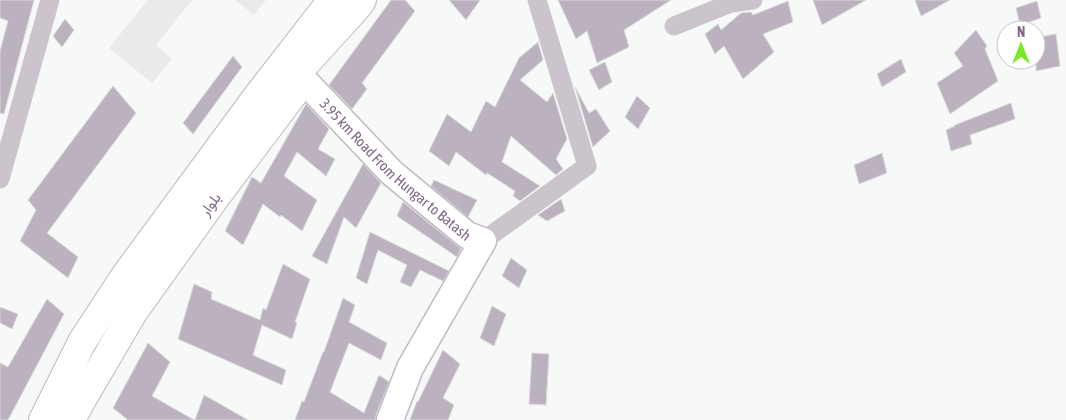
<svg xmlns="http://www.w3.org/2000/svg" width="1066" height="420" font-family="'Asap Condensed',Vazirmatn,sans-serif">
	<rect width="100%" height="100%" fill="#f7f9f8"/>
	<!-- built -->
	<g fill="#e9eaeb">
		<polygon points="148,0 192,0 156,45 172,59 152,83 109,48"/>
		<polygon points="235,0 266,0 254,15"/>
	</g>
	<!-- building -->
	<g fill="#bcb1bf" stroke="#d9dbda">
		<polygon points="0,0 34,0 4,114 0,113 0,51 8,21 0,18"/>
		<polygon points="391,0 405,0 415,11 362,83 367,89 352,109 329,85"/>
		<polygon points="449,0 480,0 466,20"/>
		<polygon points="558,0 671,0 624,30 629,47 597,63 587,31 576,39"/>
		<polygon points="813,0 866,0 822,25"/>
		<polygon points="915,0 950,0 921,16"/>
		<polygon points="788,1 793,22 763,34 774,52 743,79 724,46 715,54 705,34 718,24 721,30 741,13 751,12 753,15"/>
		<polygon points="1037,1 1041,18 1020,25 1016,8"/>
		<polygon points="65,19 74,30 62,47 53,36"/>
		<polygon points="976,30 987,46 985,49 998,81 950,114 937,83 963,66 954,53"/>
		<polygon points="1056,34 1060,66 1036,71 1036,52 1041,51 1039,37"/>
		<polygon points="538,42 543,60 520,80 547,102 553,93 567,139 556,159 563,169 556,175 511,136 502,162 540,186 520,201 513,196 515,191 487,173 486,175 456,152 449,166 429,151 447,114 471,132 486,101 495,107 519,58"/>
		<polygon points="233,56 242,67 193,134 183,123"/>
		<polygon points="901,59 906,72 882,87 877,74"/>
		<polygon points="605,62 612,82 599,90 589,70"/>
		<polygon points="113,86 136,113 47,233 78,257 68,278 20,241 36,210 28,200"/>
		<polygon points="575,87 589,113 596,109 610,131 593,147"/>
		<polygon points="637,96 650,108 638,129 625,117"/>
		<polygon points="1011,103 1015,119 970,135 972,144 951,151 946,130 955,126 955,125"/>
		<polygon points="306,104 329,129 318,149 335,159 326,176 297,152 284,176 317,200 302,231 281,215 280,217 263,204 243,245 225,231 252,177 261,183"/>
		<polygon points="882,153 887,173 859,184 854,165"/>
		<polygon points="363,164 381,183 356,228 344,217 327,264 312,256"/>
		<polygon points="434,180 477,200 468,217 431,186"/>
		<polygon points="561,199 565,211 547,221 538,215"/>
		<polygon points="403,202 461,249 457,257 397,216"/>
		<polygon points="370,232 449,271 443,281 420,270 411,287 400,282 407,265 378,250 367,284 356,278"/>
		<polygon points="511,258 527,270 519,288 502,276"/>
		<polygon points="283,264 310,279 295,322 297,323 292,339 262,325 253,355 286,370 282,385 178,339 194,284 212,292 211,299 260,320 263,308 266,310"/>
		<polygon points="343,298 355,305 349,322 387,343 381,360 349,343 330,392 364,413 379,375 389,382 376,415 375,420 295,420 302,401 304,402 323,352 324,352"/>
		<polygon points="47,299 64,314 8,420 0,420 0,363 8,367"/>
		<polygon points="492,306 506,314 494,346 480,338"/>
		<polygon points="0,307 18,314 12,329 0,323"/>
		<polygon points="148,343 170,362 152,396 194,420 128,420 113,408"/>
		<polygon points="443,350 460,364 443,398 454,405 448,420 410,420 417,401 418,402"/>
		<polygon points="532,353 549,354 546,405 529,404"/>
		<polygon points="204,395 248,420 195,420"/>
	</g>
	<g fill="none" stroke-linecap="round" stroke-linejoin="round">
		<!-- secondary casing -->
		<g stroke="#c1b9c3" stroke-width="29">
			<g id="secondary">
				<path id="s1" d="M 297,73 L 392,173 L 467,235 L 483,241 L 410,368 L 390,420"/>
			</g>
		</g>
		<!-- primary casing -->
		<g stroke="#beb8c0" stroke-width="30">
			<g id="primary">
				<polyline points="43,420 82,342 125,276 256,98 332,0"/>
				<polyline points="71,420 80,403 134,311 215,198 294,93 297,73 357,7 362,0"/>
			</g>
		</g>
		<!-- street -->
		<g stroke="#cbc4cc" stroke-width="19">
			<polyline points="674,26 731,3 753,0"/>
			<polyline points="0,179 50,0"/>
			<polyline points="483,241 587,166 537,0"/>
		</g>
		<!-- secondary -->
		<use href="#secondary" stroke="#fff" stroke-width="26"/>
		<!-- primary -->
		<use href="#primary" stroke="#fff" stroke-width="28"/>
	</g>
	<g text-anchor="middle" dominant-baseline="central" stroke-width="5" stroke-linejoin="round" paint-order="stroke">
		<!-- street labels -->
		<g font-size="15" fill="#816788" stroke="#fff">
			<text stroke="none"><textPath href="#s1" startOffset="138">3.95 km Road From Hungar to Batash</textPath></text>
			<text transform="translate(210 204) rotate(-54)">بلوار</text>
		</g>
	</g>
	<!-- north arrow -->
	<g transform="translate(1021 45)"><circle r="24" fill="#ffffff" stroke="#cdc2cf"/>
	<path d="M0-4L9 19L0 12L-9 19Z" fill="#79e828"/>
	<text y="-8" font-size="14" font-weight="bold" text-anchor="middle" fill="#816788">N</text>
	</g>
</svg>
